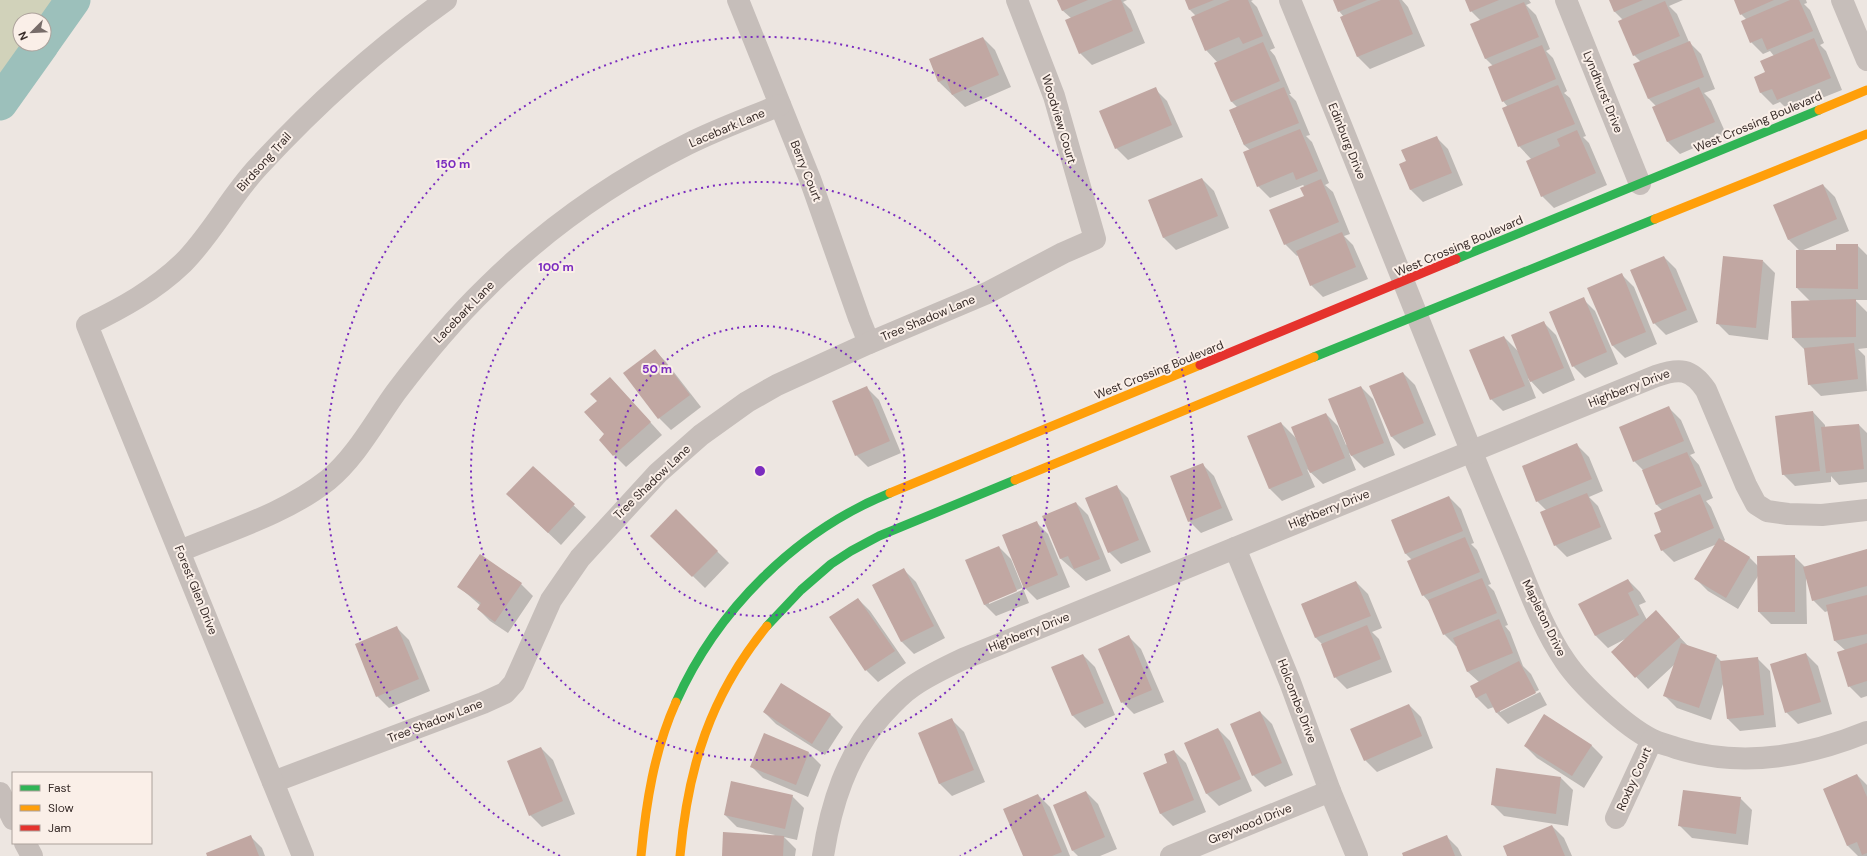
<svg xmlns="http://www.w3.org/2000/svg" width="1867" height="856" font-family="'DM Sans',sans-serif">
	<rect width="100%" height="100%" fill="#ede6e1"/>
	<!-- green -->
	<polygon fill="#d1d2ba" points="0,0 60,0 44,22 44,20 20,20 20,44 29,44 0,84"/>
	<!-- shadow -->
	<g fill="#0003" fill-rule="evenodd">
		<polygon points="1058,0 1127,0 1123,2 1131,10 1145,43 1092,65 1080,53 1071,18 1062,10"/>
		<polygon points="1186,0 1253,0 1251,1 1257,7 1275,48 1270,50 1275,56 1291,94 1289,94 1296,101 1310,135 1306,136 1312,142 1329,183 1325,185 1333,192 1350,234 1344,236 1353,245 1368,279 1323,297 1311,285 1299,255 1297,256 1285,244 1305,196 1305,187 1303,185 1270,198 1258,186 1250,150 1244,145 1230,111 1238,108 1232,102 1218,63 1206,50 1196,16 1190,10"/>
		<polygon points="1334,0 1402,0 1408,7 1425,46 1370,69 1358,57 1341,18 1344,17 1339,11"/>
		<polygon points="1466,0 1529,0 1531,3 1526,5 1536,15 1550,49 1546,51 1553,58 1567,91 1564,93 1570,98 1586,136 1583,137 1589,143 1607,185 1554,208 1542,196 1531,159 1519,146 1508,107 1503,101 1493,66 1485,58 1481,21 1471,11"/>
		<polygon points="1610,0 1683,0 1669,6 1677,14 1689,42 1701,54 1715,89 1704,93 1711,100 1726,134 1680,154 1668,142 1656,106 1649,99 1635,65 1641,62 1634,55 1623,20 1615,12"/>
		<polygon points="1735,0 1806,0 1807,3 1804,4 1810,10 1824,43 1820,45 1826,51 1842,90 1789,111 1780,102 1773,105 1761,93 1755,78 1767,73 1774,56 1770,51 1763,54 1751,42 1747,20 1741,14"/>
		<polygon points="983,38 995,50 1011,87 965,107 939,82 930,60"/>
		<polygon points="1155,89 1167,101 1183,137 1128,160 1116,148"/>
		<polygon points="1436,137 1448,149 1463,185 1423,202 1411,190 1401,164 1407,162"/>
		<polygon points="1202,179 1214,191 1229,228 1176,250 1164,238 1149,201"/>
		<polygon points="1823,185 1835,197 1849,231 1801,251 1837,251 1857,245 1867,255 1867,300 1855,300 1867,312 1867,348 1858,349 1865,356 1867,391 1821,396 1809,384 1805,350 1793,338 1810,301 1797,288 1800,251 1788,239"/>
		<polygon points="1664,257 1676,269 1698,322 1666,335 1654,323"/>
		<polygon points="1763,261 1775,273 1768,340 1729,335 1717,323"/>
		<polygon points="1622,275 1634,287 1657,344 1625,358 1613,346 1589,288"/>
		<polygon points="1583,299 1595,311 1618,364 1585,378 1573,366"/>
		<polygon points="1544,323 1556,335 1575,380 1543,394 1528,378 1536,398 1503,411 1491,399 1504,337 1519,352"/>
		<polygon points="654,350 666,362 701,407 671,430 659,418 625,373"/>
		<polygon points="1403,373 1415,385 1436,435 1404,449 1392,437 1370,387"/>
		<polygon points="610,378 662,435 626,467 614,455 606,435 598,401"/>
		<polygon points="1361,387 1373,399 1395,455 1364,468 1349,453 1356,470 1323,484 1307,469 1315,487 1282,501 1270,489 1249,437 1281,423 1296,438 1326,414 1338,426 1346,445 1347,444"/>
		<polygon points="867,388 879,400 901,453 868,467 856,455"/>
		<polygon points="1669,408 1681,420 1695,453 1690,455 1699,465 1713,498 1706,501 1711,507 1725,540 1723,542 1750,558 1758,566 1794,556 1805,567 1867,550 1867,696 1861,698 1849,686 1845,650 1835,641 1828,611 1825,612 1813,600 1806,577 1807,624 1771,624 1759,612 1758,576 1738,609 1708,591 1696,579 1717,544 1674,562 1662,550 1663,511 1657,505 1644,471 1634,461"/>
		<polygon points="1813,412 1825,425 1825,428 1859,425 1867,433 1867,482 1839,485 1831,476 1831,482 1795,486 1783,474"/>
		<polygon points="1577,445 1589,457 1603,491 1589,497 1598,506 1612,539 1567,557 1555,545 1546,510 1537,501"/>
		<polygon points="1202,464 1214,476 1233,520 1201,533 1189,521"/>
		<polygon points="533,467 586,517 561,545 520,506"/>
		<polygon points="1116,486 1128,498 1151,552 1121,564 1109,552"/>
		<polygon points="1449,497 1461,509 1474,543 1471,544 1477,550 1491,584 1488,585 1494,591 1508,625 1505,626 1510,632 1523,666 1531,674 1539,690 1500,710 1500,712 1540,692 1547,705 1508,724 1496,712 1494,707 1488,709 1476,697 1479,682 1468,672 1457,646 1456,646 1444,634 1431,604 1423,595 1412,560 1406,554 1392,520"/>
		<polygon points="1076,503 1088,515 1111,571 1086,581 1061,559 1044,517"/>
		<polygon points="676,511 729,563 705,588 652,536"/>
		<polygon points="1036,522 1048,534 1070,587 1037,600 1025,588"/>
		<path d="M 999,547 L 1011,559 L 1029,603 L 996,616 L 984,604 ZM 1022,588 L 1022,590 L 989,604 L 989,602 Z"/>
		<polygon points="904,570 916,582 945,638 914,654 902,642 873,586"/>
		<polygon points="1628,580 1640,592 1646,602 1639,605 1647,620 1656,612 1689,647 1716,656 1722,662 1758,659 1770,671 1776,727 1740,731 1728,719 1724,681 1711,720 1677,708 1665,696 1675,664 1648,689 1612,652 1625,639 1608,648 1596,636 1580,604"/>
		<polygon points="1356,582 1368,594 1382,628 1372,632 1379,639 1392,672 1347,689 1335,677 1322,644 1316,638 1302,604"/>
		<polygon points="521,584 533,596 508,633 490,621 478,609 481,606 459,587"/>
		<polygon points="858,599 870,611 906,663 878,682 866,670"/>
		<polygon points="397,628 409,640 430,691 389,708 377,696"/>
		<polygon points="1129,637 1141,649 1164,702 1134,714 1122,702"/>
		<polygon points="1806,654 1818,666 1832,714 1798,724 1786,712"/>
		<polygon points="1083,655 1095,667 1115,715 1085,728 1073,716 1052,668"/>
		<polygon points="1409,705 1421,717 1433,748 1377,772 1365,760"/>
		<polygon points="764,712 831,715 843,727 825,755 776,724"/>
		<polygon points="1260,712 1272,724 1293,775 1265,787 1253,775"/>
		<polygon points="952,720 964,732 985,782 952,796 940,784 919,733"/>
		<polygon points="1218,729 1230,741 1252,791 1219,806 1207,794 1185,744"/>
		<polygon points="1591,745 1603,757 1584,788 1537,758 1525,746"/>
		<polygon points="541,748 553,760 575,814 542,827 530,815"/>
		<polygon points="1174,751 1186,763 1206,812 1173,826 1161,814 1144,773 1169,763"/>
		<polygon points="809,753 821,765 808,797 763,778 751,766"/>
		<polygon points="1857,775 1867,785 1867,856 1858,856 1848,846 1824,789"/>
		<polygon points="1561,778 1573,790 1568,826 1504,816 1492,804"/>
		<polygon points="1086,792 1098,804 1117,849 1100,856 1078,856 1073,851"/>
		<polygon points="1038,795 1050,807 1070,856 1024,856"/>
		<polygon points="792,796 804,808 797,840 784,837 796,849 795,856 723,856 775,835 737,827 725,815"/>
		<polygon points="1740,798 1752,810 1748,845 1692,838 1680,826"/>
		<polygon points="1552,826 1564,838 1572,856 1508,856"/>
		<polygon points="250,836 262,848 265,856 208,856"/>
		<polygon points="1446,836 1458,848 1462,856 1404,856"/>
	</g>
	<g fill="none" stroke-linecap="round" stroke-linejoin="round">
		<!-- river -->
		<g stroke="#9cc0bb" stroke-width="35">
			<polyline points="44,41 73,0"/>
			<polyline points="0,103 42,44"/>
		</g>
	</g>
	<!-- building -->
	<g fill="#c1a7a2">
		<polygon points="1057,0 1088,0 1062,11"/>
		<polygon points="1113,0 1121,0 1133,31 1079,54 1065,20"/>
		<polygon points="1185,0 1214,0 1189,10"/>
		<polygon points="1230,0 1248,0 1263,36 1243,44 1239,37 1205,51 1191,17"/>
		<polygon points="1333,0 1367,0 1338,12"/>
		<polygon points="1381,0 1399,0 1413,34 1357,57 1340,17"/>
		<polygon points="1465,0 1499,0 1470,12"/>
		<polygon points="1609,0 1643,0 1614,12"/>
		<polygon points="1734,0 1774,0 1740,15"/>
		<polygon points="1790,0 1799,0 1813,31 1767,50 1762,38 1750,43 1741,21"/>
		<polygon points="1665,1 1680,36 1633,56 1618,21"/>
		<polygon points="1524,2 1539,37 1485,59 1470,24"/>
		<polygon points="983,37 999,75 952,95 946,79 938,82 929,59"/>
		<polygon points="1814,38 1831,78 1777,100 1772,89 1760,93 1754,77 1765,72 1760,61"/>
		<polygon points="1690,41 1704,77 1648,99 1633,64"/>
		<polygon points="1263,42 1280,81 1231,102 1214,63"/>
		<polygon points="1542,45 1556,79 1502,102 1488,67"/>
		<polygon points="1558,85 1575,124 1518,147 1502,108"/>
		<polygon points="1156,87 1172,125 1115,149 1099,111"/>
		<polygon points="1284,87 1299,123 1244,145 1229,110"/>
		<polygon points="1699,87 1715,122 1667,142 1652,107"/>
		<polygon points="1300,129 1318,171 1296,180 1293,172 1257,187 1243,152"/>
		<polygon points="1577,130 1596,173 1541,197 1526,161 1560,146 1557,139"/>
		<polygon points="1437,136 1452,173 1410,190 1399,164 1406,161 1401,150"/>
		<polygon points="1202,178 1218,216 1163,238 1148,200"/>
		<polygon points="1321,179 1339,222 1284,245 1269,210 1304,196 1300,188"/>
		<polygon points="1823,184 1837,219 1788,240 1773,205"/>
		<polygon points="1342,232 1356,267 1310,286 1296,251"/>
		<polygon points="1836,244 1858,244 1858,289 1796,288 1796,250 1836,250"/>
		<polygon points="1664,256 1687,310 1653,324 1630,270"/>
		<polygon points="1723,256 1763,260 1756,328 1716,324"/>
		<polygon points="1622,273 1646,332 1612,346 1587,288"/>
		<polygon points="1584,297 1607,352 1572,367 1549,312"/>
		<polygon points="1856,299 1856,337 1792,338 1791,301"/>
		<polygon points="1544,321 1564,368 1530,382 1511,335"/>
		<polygon points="1504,336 1525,386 1490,400 1469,350"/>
		<polygon points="1854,343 1858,379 1808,385 1804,348"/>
		<polygon points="655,349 690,395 658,419 623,373"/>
		<polygon points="1403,372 1424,423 1391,437 1369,386"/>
		<polygon points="610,377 651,422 613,456 599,440 604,434 584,412 597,401 590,394"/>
		<polygon points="867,386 890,441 855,456 832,401"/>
		<polygon points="1361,386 1384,443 1351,456 1328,399"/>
		<polygon points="1669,406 1684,441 1633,462 1619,427"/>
		<polygon points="1813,411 1820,471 1782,475 1775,416"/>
		<polygon points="1326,413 1345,458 1310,473 1291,427"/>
		<polygon points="1281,422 1303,475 1269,489 1247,436"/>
		<polygon points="1859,424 1864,469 1826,473 1821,427"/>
		<polygon points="1577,443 1592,479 1536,502 1522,466"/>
		<polygon points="1687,452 1702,486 1656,505 1642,470"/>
		<polygon points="1203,463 1222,508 1188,522 1170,476"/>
		<polygon points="533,466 575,504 548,533 506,494"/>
		<polygon points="1117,485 1139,540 1108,553 1085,498"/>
		<polygon points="1587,493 1601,527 1554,546 1540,512"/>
		<polygon points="1700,494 1714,528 1661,551 1654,535 1661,532 1654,513"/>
		<polygon points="1449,496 1463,531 1405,554 1391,520"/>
		<polygon points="1076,502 1100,559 1074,569 1068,556 1060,559 1042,516"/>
		<polygon points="676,509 718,551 692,577 650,536"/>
		<polygon points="1037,521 1058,575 1024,589 1002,535"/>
		<polygon points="1465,537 1480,572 1422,596 1407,561"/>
		<polygon points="1719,538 1750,557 1726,598 1694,579"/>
		<polygon points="999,546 1017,591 984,605 965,560"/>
		<polygon points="1867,549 1867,586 1812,601 1803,567"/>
		<polygon points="480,554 522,583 495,622 477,609 481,603 457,587"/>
		<polygon points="1795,555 1795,612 1758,612 1757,556"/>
		<polygon points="904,568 934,626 901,642 872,585"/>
		<polygon points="1482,578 1497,613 1443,635 1428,600"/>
		<polygon points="1628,579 1634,590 1628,593 1639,615 1595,636 1578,604"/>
		<polygon points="1356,581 1371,616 1315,638 1301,604"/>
		<polygon points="1867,595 1867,634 1834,641 1826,605"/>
		<polygon points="858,598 895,651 865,671 829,617"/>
		<polygon points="1656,610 1680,637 1635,678 1611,652"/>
		<polygon points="1499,619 1513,653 1467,672 1453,638"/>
		<polygon points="1367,625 1381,659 1334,678 1321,644"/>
		<polygon points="397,626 419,679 376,697 355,644"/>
		<polygon points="1129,635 1152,690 1121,703 1098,649"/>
		<polygon points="1681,643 1717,655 1699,708 1663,696"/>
		<polygon points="1867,643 1867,681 1848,687 1837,652"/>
		<polygon points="1806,653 1821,702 1785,713 1770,664"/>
		<polygon points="1083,654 1104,703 1072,716 1051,667"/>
		<polygon points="1758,657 1764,715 1727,719 1720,661"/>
		<polygon points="1519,661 1536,693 1496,713 1486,693 1476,698 1470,686"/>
		<polygon points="781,683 831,714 812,744 763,712"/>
		<polygon points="1409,704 1422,736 1364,761 1350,729"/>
		<polygon points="1260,711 1282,763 1252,776 1230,724"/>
		<polygon points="1544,714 1592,745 1572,776 1524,746"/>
		<polygon points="952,718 974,770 939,784 918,733"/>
		<polygon points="1218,728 1241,779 1206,794 1184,743"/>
		<polygon points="764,733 809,752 796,785 750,767"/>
		<polygon points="541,747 563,801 529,816 507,761"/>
		<polygon points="1174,750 1194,800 1160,814 1143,773 1167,763 1164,754"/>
		<polygon points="1496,768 1561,777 1556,814 1491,805"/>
		<polygon points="1857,774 1867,797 1867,853 1862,855 1857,842 1847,846 1823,789"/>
		<polygon points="731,781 793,795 785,829 724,815"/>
		<polygon points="1683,790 1741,797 1736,834 1678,826"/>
		<polygon points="1086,791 1105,837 1072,851 1053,805"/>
		<polygon points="1038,794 1062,852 1052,856 1023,856 1003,809"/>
		<polygon points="1552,825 1565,856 1507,856 1503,846"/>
		<polygon points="723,832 784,836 783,856 722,856"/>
		<polygon points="251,835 259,856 207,856 206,853"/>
		<polygon points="1447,835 1455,856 1403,856 1402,853"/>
	</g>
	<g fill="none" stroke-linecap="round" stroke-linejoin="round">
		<!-- street -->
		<g stroke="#c6beba" stroke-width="22">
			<polyline points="738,0 810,179 859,318 869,343"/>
			<path d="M 1290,0 C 1347,139 1403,279 1458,418 C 1477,466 1497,513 1517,561 C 1531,595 1544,630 1565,661 C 1581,685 1625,726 1651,739 C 1658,743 1668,745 1676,748 C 1740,768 1806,757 1867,732"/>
			<polyline points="1566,0 1640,184"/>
			<polyline points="1842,0 1867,60"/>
			<polyline points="1235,548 1290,682 1330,791 1357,856"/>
			<path d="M 180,551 C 230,530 285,514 328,480 C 356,457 375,421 396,392 C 424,355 453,320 486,288 C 545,229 614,181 688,144 C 718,129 749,118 780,105"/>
			<polyline points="273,782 483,703 505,693 514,683 551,600 580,558 658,473 701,435 747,402 777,385 869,343 987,293 1063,253 1095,239 1054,96 1017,0"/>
			<polyline points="0,793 13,819"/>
			<polyline points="1616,818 1652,740"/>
			<polyline points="25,843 32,856"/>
			<path d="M 303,856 L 87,325 C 122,308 155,290 183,263 C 212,234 230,197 258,167 C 315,105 377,49 446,0"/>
			<path d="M 823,856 C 831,804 846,756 882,715 C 891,705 901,694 913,686 C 929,675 946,667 963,659 L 1656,376 C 1679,368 1691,368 1706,390 L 1746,485 L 1756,504 L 1767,511 L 1788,514 L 1822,515 L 1867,510"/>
			<polyline points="1171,856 1330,791"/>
		</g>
		<!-- fast -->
		<g stroke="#30b455" stroke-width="9">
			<polyline points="1456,259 1819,110"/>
			<polyline points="1314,357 1655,219"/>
			<polyline points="767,626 801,590 831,564 851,551 879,536 1015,480"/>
			<path d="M 676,702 C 717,610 796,531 890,493"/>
		</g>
		<!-- slow -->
		<g stroke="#ff9f0a" stroke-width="9">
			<polyline points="1819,110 1867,90"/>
			<polyline points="1655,219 1867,134"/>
			<polyline points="1015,480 1314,357"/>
			<polyline points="890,493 1200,365"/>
			<path d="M 641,856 C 646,803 654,751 676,702"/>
			<path d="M 680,856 C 688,767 710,696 767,626"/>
		</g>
		<!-- jam -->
		<polyline stroke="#e5322d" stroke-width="9" points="1200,365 1456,259"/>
	</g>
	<!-- distance rings -->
	<g fill="none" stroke="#7b2cbf" stroke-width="2" stroke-dasharray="2 4">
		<circle cx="760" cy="471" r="145"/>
		<circle cx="760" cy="471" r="289"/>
		<path d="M560 856A434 434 0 1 1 960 856"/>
	</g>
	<g text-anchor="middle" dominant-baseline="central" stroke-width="4" stroke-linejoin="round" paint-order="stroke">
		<!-- street labels -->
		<g font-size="12" fill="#372b28" stroke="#faefe8">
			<text transform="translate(1603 92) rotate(68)">Lyndhurst Drive</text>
			<text transform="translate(1059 119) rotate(73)">Woodview Court</text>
			<text transform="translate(1758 122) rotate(-23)">West Crossing Boulevard</text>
			<text transform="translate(727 128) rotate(-23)">Lacebark Lane</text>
			<text transform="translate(1347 141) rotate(68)">Edinburg Drive</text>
			<text transform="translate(264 162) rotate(-48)">Birdsong Trail</text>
			<text transform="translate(806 171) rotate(68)">Berry Court</text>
			<text transform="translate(1459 246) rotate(-23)">West Crossing Boulevard</text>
			<text transform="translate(464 312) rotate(-46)">Lacebark Lane</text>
			<text transform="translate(928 318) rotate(-23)">Tree Shadow Lane</text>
			<text transform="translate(1159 370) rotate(-22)">West Crossing Boulevard</text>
			<text transform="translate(1629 388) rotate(-21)">Highberry Drive</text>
			<text transform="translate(652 482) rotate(-44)">Tree Shadow Lane</text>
			<text transform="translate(1329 509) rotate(-22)">Highberry Drive</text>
			<text transform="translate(196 590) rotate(68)">Forest Glen Drive</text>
			<text transform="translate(1544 618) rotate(64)">Mapleton Drive</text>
			<text transform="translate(1029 632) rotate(-22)">Highberry Drive</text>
			<text transform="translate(1297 701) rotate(69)">Holcombe Drive</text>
			<text transform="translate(435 721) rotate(-21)">Tree Shadow Lane</text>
			<text transform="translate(1634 779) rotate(-66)">Roxby Court</text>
			<text transform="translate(1250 824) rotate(-22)">Greywood Drive</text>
		</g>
	</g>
	<circle cx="760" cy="471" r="6" fill="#7b2cbf" stroke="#faefe8" stroke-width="2"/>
	<g font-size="12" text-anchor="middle" font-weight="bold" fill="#7b2cbf" stroke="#faefe8" stroke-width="4" stroke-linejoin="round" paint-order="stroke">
		<text x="453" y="168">150 m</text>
		<text x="556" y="271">100 m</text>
		<text x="657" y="373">50 m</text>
	</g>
	<!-- legend -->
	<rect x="12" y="772" width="140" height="72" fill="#faefe8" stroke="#aca19b"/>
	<rect x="20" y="785" width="20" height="6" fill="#30b455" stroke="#aca19b"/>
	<text x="48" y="792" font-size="12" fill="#372b28">Fast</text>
	<rect x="20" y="805" width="20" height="6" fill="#ff9f0a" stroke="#aca19b"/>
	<text x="48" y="812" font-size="12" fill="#372b28">Slow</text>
	<rect x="20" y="825" width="20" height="6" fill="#e5322d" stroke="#aca19b"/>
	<text x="48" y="832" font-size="12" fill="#372b28">Jam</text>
	<!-- north arrow -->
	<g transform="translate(32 32) rotate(246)"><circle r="19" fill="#faefe8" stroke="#aca19b"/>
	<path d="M0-3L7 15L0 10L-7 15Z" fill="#776c69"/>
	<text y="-6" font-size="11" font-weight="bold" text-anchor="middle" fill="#372b28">N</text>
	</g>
</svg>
